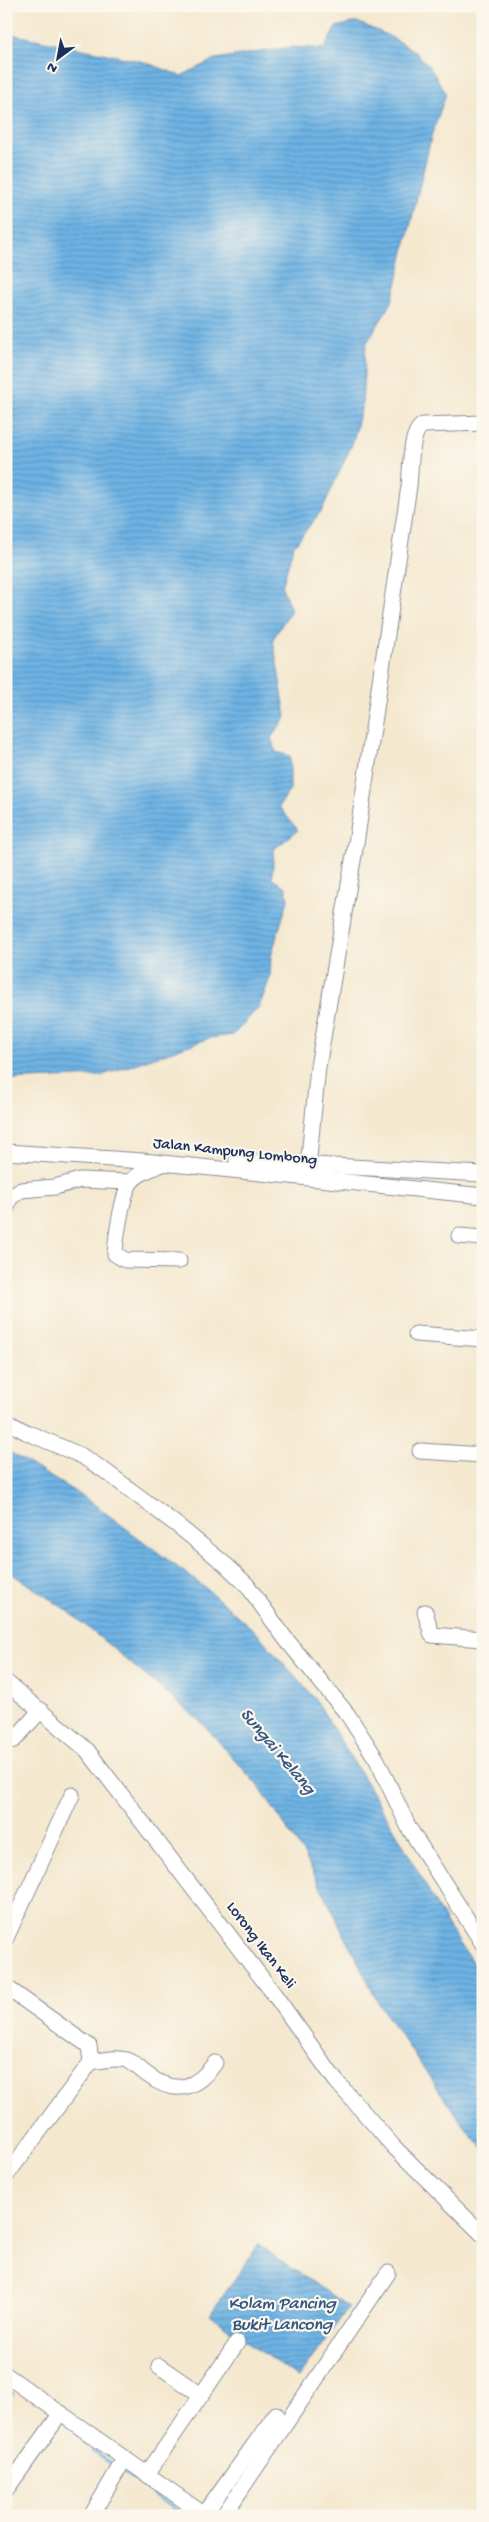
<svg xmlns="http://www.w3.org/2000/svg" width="489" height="2522" font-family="'Gochi Hand',sans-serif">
	<defs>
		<pattern id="water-rules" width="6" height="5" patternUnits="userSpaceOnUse" patternTransform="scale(1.25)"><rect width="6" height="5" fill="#6eb3e4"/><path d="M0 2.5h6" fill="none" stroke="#5a92bc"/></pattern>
	</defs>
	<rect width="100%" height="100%" fill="#fbf7ec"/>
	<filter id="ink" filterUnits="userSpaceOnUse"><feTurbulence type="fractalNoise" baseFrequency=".02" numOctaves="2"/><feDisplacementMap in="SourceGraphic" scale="10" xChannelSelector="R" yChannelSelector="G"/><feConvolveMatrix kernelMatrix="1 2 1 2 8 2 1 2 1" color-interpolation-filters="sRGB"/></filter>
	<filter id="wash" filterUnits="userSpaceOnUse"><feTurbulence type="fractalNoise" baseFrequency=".0096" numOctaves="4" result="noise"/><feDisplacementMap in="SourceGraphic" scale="20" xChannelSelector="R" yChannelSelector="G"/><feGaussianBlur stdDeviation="1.12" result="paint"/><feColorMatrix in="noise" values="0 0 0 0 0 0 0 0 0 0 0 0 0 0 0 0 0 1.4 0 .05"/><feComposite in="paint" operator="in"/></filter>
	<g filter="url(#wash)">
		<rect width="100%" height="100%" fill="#f4e8cf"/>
		<!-- water -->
		<g fill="url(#water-rules)" stroke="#4471a1">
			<path d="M 357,22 C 403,42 422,48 446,94 L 432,134 L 392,302 L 366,344 L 362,405 L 353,442 L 322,510 L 293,547 L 282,587 L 291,610 L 273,639 L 286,717 L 271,738 L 276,752 L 290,756 L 290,789 L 279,807 L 298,830 L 274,849 L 272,879 L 286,887 L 288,900 L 271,956 L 270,978 L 259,1007 L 233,1035 L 210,1038 L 100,1076 L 6,1080 L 6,33 L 145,62 L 181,76 L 215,59 L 292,47 L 324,49 L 336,27 Z"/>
			<polygon points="6,1450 87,1499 208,1590 256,1632 316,1700 395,1830 448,1926 483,1978 483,2149 463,2125 379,2004 305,1856 259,1787 201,1722 68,1611 6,1570"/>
			<polygon points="258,2245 349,2307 298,2378 210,2315"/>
		</g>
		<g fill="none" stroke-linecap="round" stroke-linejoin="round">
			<!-- stream -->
			<g stroke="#6eb3e4" stroke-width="3">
				<polyline points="6,2390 13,2394"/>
				<polyline points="93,2451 115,2466"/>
				<polyline points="125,2473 184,2516"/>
			</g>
		</g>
	</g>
	<g filter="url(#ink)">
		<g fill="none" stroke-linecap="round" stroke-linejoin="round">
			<!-- minor casing -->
			<g stroke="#888c96" stroke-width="17">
				<g id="minor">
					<polyline points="6,1152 143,1161 483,1196"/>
					<polyline points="237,1161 483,1174"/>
					<path d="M 163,1164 C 153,1168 139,1172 132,1181 C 122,1192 116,1239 115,1254 L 125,1260 L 179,1261"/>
					<path d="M 307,1177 L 318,1067 L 357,837 L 409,486 C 411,471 409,432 423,425 L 483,423"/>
					<polyline points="6,1209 10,1198 21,1190 55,1187 80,1180 130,1182"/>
					<polyline points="459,1236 483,1238"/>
					<polyline points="416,1334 483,1339"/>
					<polyline points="6,1421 26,1432 82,1456 105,1471 177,1525 226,1565 247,1585 285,1638 348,1715 377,1760 409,1828 483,1944"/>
					<polyline points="420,1451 483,1455"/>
					<polyline points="425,1612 432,1635 483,1639"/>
					<polyline points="6,1682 87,1750 274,1994 336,2081 393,2146 483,2235"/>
					<polyline points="6,1741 14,1740 41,1710"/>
					<polyline points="6,1938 72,1795"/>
					<polyline points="6,1987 89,2046 91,2062"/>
					<path d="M 6,2176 L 91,2062 C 102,2060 116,2057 127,2060 C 134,2063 143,2072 149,2076 C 176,2096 197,2088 215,2063"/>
					<polyline points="159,2366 201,2395"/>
					<polyline points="6,2375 206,2516"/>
					<polyline points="147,2474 237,2343"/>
					<polyline points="6,2490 61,2413"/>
					<polyline points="204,2515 276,2414"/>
					<polyline points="91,2516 125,2458"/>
					<polyline points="223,2516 388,2273"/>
				</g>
			</g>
			<!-- minor -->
			<use href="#minor" stroke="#fff" stroke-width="15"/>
		</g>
	</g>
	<g text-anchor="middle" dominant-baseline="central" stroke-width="4.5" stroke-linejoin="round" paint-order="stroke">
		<!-- street labels -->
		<g font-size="16" fill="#1b2f5e" stroke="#fbf7ec">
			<text transform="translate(235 1153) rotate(6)">Jalan Kampung Lombong</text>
			<text transform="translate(260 1946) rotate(53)">Lorong Ikan Keli</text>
		</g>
		<!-- water labels -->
		<g font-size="18" font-style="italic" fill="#345786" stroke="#fbf7ec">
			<text transform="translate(277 1752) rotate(50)">Sungai Kelang</text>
			<text x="282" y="2304">Kolam Pancing<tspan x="282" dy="21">Bukit Lancong</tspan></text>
		</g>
	</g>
	<!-- margin -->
	<rect width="489" height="2522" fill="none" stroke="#fbf7ec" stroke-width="25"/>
	<!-- north arrow -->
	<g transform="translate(58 58) rotate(212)" stroke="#fbf7ec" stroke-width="4" paint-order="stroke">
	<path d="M0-4L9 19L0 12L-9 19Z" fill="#1b2f5e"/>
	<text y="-8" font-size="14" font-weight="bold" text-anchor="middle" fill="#1b2f5e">N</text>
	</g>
</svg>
